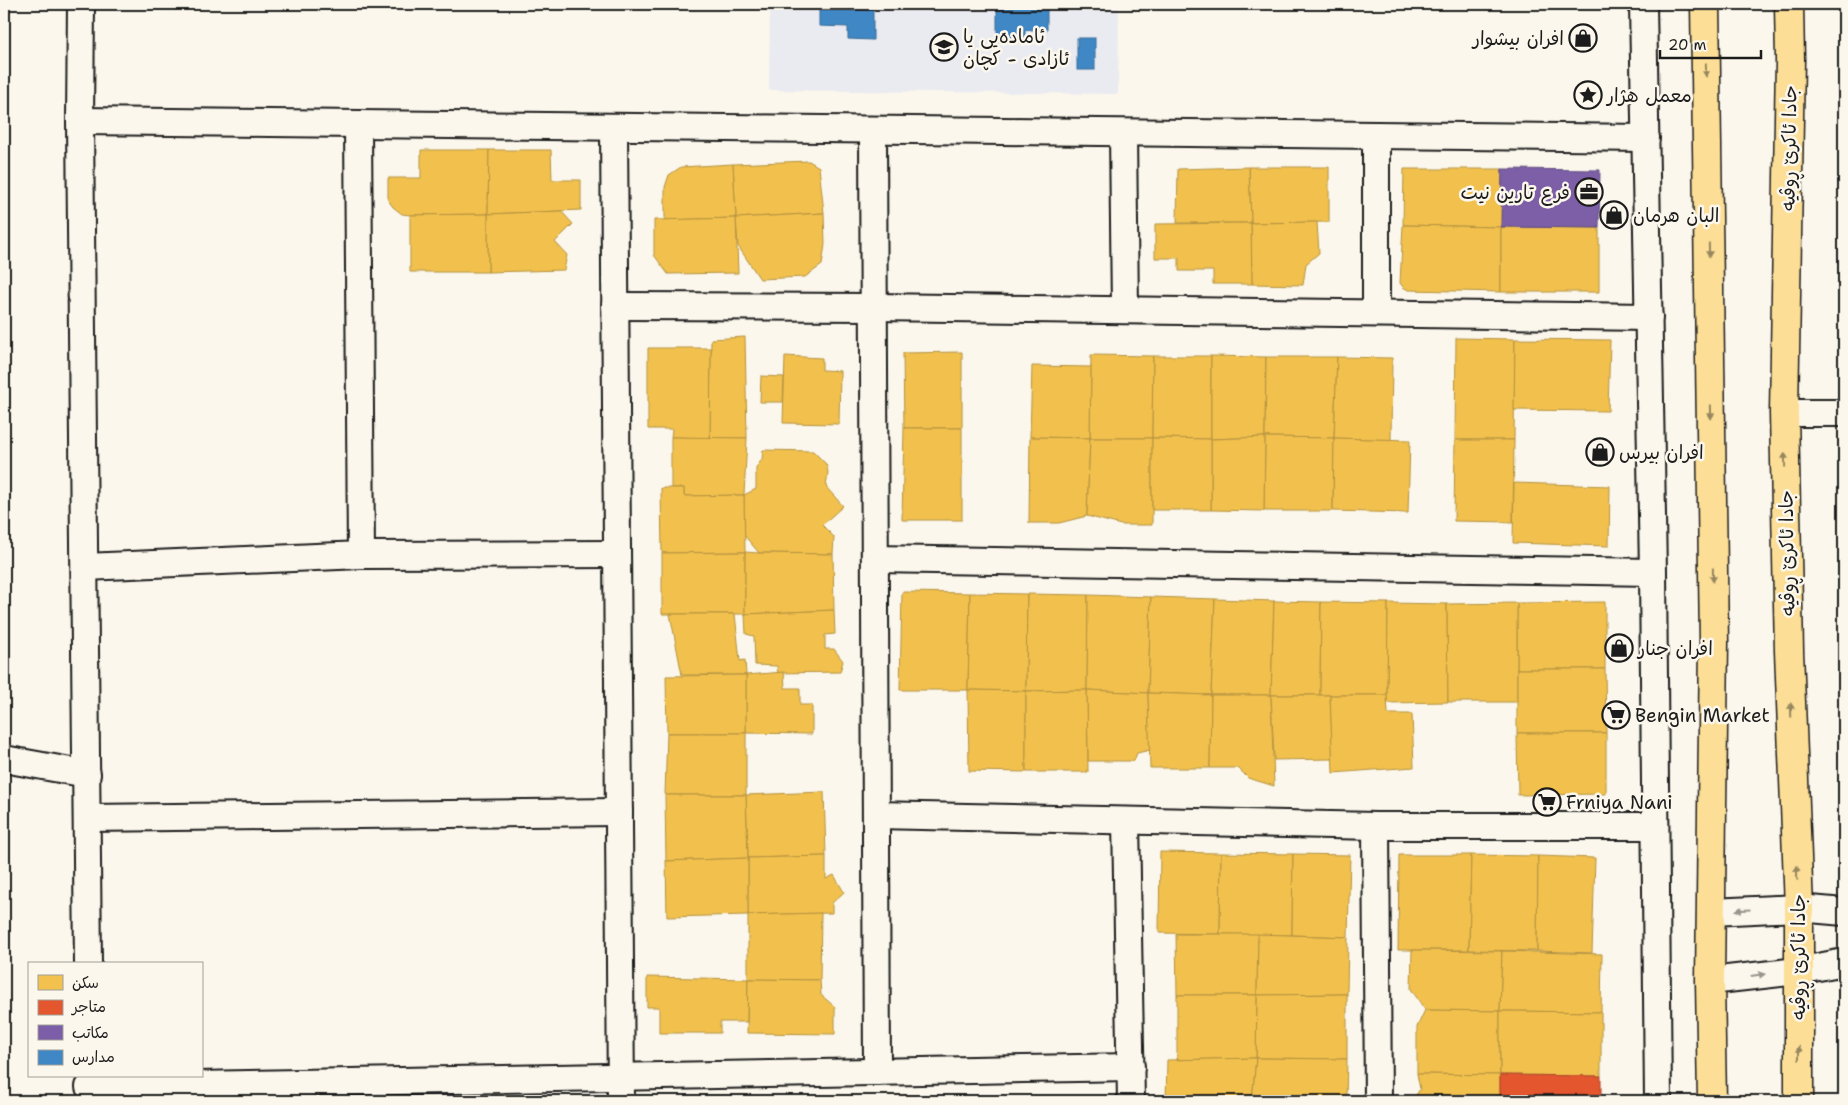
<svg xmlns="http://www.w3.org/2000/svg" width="1848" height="1105" font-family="'Shantell Sans','Playpen Sans Arabic',sans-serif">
	<rect width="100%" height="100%" fill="#fbf7ec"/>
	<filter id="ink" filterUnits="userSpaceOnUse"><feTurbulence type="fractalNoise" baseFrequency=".02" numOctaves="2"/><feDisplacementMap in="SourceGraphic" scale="10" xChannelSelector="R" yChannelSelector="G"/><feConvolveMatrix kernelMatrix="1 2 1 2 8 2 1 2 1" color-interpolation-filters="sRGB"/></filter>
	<g filter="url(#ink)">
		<!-- built -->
		<polygon fill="#eaeaf1" points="770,4 1119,4 1118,94 769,90"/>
		<!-- homes -->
		<g fill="#f2c14e" stroke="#b2903f">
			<polygon points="421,150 489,150 488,214 410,215 402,214 393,207 388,200 388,178 421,178"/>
			<polygon points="489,150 551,150 552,180 581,180 581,210 488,214"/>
			<polygon points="809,161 819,167 824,213 736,218 733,164"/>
			<polygon points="733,164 736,218 665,220 665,187 669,175 681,167"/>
			<polygon points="1249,167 1329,167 1329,222 1251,223"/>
			<polygon points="1249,167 1251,223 1177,223 1178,169"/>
			<polygon points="1404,169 1502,169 1501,227 1403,225"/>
			<polygon points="561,211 573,224 555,242 567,255 564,270 488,272 488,214"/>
			<polygon points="824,213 825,244 822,265 805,277 760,279 738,246 736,218"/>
			<polygon points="488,214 488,272 410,272 410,215"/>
			<polygon points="736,218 738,273 668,274 654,255 654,220"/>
			<polygon points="1317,222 1319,253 1306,264 1303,285 1252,284 1251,223"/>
			<polygon points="1251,223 1252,284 1213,284 1213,271 1179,271 1179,258 1155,258 1155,224"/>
			<polygon points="1403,225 1501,227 1501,292 1408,290 1403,287 1400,283"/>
			<polygon points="1501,227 1599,228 1599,292 1501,292"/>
			<polygon points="745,337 747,438 710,438 711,339"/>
			<polygon points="1456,338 1515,339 1514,440 1455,440"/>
			<polygon points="1515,339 1610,340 1608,411 1514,410"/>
			<polygon points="648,348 711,348 710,438 671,437 672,429 648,429"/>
			<polygon points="962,352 962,428 904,428 903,353"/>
			<polygon points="1091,355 1153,356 1152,438 1090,438"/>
			<polygon points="785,356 822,358 822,370 840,371 839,424 783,423"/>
			<polygon points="1153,356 1211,356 1211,439 1152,438"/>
			<polygon points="1211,356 1266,357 1265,437 1211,439"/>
			<polygon points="1266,357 1337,357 1334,438 1265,437"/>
			<polygon points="1337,357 1392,358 1391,440 1334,438"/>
			<polygon points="1032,366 1091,367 1090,438 1030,437"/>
			<polygon points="761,376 784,377 783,402 760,402"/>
			<polygon points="904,428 962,428 962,520 902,520"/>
			<polygon points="671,437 747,438 744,495 684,496 684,488 671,488"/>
			<polygon points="1030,437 1090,438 1087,516 1059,523 1029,523"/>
			<polygon points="1265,437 1334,438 1333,511 1264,511"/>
			<polygon points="1265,437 1264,511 1211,510 1211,439"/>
			<polygon points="1090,438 1152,438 1152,525 1121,525 1087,516"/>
			<polygon points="1152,438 1211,439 1211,510 1152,510"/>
			<polygon points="1334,438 1410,440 1408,513 1333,511"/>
			<polygon points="1455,440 1514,440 1513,522 1454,521"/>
			<polygon points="763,450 813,451 826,464 828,472 826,487 843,506 822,525 834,537 833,554 759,553 744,535 744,495 756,489 756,468 762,459"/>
			<polygon points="1514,483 1610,486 1609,546 1513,543"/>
			<polygon points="661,488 684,488 684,496 744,495 745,552 662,553"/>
			<polygon points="745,552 745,614 662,614 662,553"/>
			<polygon points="745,552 759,553 833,554 834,610 745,614"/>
			<polygon points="902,592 970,593 968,690 900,690"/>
			<polygon points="970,593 1027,594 1026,691 968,690"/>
			<polygon points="1027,594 1088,595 1087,690 1026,691"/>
			<polygon points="1088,595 1151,597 1148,693 1087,690"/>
			<polygon points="1151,597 1215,599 1211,695 1148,693"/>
			<polygon points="1215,599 1274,601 1271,695 1211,695"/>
			<polygon points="1274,601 1321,602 1320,695 1271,695"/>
			<polygon points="1321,602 1388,603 1387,695 1320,695"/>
			<polygon points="1605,602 1605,669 1517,669 1517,603"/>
			<polygon points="1388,603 1447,604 1448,702 1387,703"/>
			<polygon points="1517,603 1517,702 1448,702 1447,604"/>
			<polygon points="834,610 835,634 825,635 825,649 834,649 843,661 840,672 778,673 777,666 755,665 754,636 746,634 745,614"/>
			<polygon points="670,614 735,614 740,661 745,660 746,675 682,675"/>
			<polygon points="1517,669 1605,669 1606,733 1517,733"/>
			<polygon points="784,672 785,688 800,688 800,705 812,705 812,734 746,733 746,675"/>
			<polygon points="746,675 746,733 667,733 666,676"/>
			<polygon points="968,690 1026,691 1026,772 969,771"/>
			<polygon points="1087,690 1148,693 1150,750 1137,753 1134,761 1088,761"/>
			<polygon points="1087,690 1088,772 1026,772 1026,691"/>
			<polygon points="1148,693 1211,695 1210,768 1150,768"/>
			<polygon points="1211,695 1271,695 1274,786 1248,778 1238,768 1210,768"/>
			<polygon points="1271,695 1330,695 1333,759 1274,760"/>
			<polygon points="1330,695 1387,695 1388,714 1412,714 1414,767 1333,773"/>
			<polygon points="667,733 746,733 746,795 665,795"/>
			<polygon points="1517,733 1606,733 1606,794 1518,795"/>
			<polygon points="824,792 826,856 748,858 746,795"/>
			<polygon points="665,795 746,795 748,858 666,861"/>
			<polygon points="1160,852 1221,853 1220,934 1159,933"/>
			<polygon points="1221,853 1293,854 1292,935 1220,934"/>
			<polygon points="1293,854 1350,855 1348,937 1292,935"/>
			<polygon points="1399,855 1471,855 1469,950 1398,950"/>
			<polygon points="1471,855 1538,856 1537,951 1469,950"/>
			<polygon points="826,856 826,879 834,875 844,892 832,903 832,913 748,915 748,858"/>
			<polygon points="1538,856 1595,858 1592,953 1537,951"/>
			<polygon points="748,858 748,915 667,917 666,861"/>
			<polygon points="821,913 820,980 748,979 748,915"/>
			<polygon points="1176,934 1258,934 1257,995 1177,995"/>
			<polygon points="1258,934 1348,937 1347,994 1257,995"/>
			<polygon points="1412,950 1502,951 1500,1011 1425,1010 1411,989"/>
			<polygon points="1502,951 1602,954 1601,1012 1500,1011"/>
			<polygon points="647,977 748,979 747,1022 720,1022 720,1033 659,1033 659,1007 647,1007"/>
			<polygon points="748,979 820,980 821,995 835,1007 835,1034 747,1033"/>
			<polygon points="1347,994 1347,1059 1256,1058 1257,995"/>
			<polygon points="1177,995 1257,995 1256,1058 1177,1060"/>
			<polygon points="1425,1010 1500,1011 1500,1075 1417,1074 1417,1027"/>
			<polygon points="1500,1011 1601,1012 1601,1076 1500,1075"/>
			<polygon points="1256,1058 1252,1101 1166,1101 1167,1060"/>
			<polygon points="1256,1058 1347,1059 1346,1101 1252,1101"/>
			<polygon points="1417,1074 1500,1075 1500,1101 1412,1101 1420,1089"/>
		</g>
		<!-- shops -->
		<polygon fill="#e4572e" stroke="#a84529" points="1500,1075 1601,1076 1601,1101 1500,1101"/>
		<!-- offices -->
		<polygon fill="#7b5ea7" stroke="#5e4a7d" points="1502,169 1600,170 1599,228 1501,227"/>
		<!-- schools -->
		<g fill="#3f88c5" stroke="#346892">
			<polygon points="819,4 873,4 873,40 848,39 848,27 819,26"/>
			<polygon points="997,4 1047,4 1047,30 1025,30 1025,42 997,42"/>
			<rect x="1077" y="38" width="18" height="32"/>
		</g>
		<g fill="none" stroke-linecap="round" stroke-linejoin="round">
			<!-- street casing -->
			<g stroke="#1c1c1c" stroke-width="30">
				<g id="street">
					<polyline points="81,4 80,121 88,964"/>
					<polyline points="1643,4 1653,572 1658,1101"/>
					<polyline points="80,121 1646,138"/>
					<polyline points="358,124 361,555"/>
					<polyline points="614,128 621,1101"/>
					<polyline points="873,130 877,1072"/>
					<polyline points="1123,133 1125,310"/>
					<polyline points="615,306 874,307 1649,317"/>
					<polyline points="1376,313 1376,135"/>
					<polyline points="1784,413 1844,413"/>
					<polyline points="875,559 1653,572"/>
					<polyline points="85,567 361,555 617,554"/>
					<polyline points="4,759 87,774"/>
					<polyline points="876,815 1376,826 1655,826"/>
					<polyline points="87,818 619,812"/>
					<polyline points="1126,821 1131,1101"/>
					<polyline points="1376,826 1378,1101"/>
					<polyline points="1711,912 1799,908 1844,912"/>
					<polyline points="1710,981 1798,971 1844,962"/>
					<polyline points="89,1087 1131,1067"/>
				</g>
			</g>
			<!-- highway casing -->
			<g stroke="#1c1c1c" stroke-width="31">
				<g id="highway">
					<polyline points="1705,4 1714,642 1710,981 1712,1101"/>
					<polyline points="1789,4 1790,60 1784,413 1789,651 1799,908 1799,1101"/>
				</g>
			</g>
			<!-- street -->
			<use href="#street" stroke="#fbf7ec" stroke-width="26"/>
			<!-- highway -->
			<use href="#highway" stroke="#fcde96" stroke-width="28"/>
		</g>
		<!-- one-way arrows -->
		<defs><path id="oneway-solid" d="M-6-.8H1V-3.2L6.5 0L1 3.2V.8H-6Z" transform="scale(1.25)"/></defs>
		<g fill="#97875f">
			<use href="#oneway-solid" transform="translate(1706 70) rotate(89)"/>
			<use href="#oneway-solid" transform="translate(1709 250) rotate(89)"/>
			<use href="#oneway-solid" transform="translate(1711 412) rotate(89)"/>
			<use href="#oneway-solid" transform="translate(1785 460) rotate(-91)"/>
			<use href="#oneway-solid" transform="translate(1713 575) rotate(89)"/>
			<use href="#oneway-solid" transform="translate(1791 710) rotate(-92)"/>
			<use href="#oneway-solid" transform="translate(1797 873) rotate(-92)"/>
			<use href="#oneway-solid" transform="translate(1799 1053) rotate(-90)"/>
		</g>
		<g fill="#97948e">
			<use href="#oneway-solid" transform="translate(1743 910) rotate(177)"/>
			<use href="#oneway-solid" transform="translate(1758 975) rotate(-7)"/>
		</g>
	</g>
	<!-- icons -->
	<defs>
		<g id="shop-ring" transform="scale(1.4375)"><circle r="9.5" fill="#fbf7ec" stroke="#1c1c1c" stroke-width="1.5"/><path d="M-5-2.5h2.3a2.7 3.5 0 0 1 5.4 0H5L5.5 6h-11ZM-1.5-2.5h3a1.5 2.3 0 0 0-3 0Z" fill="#1c1c1c"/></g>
		<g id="school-ring" transform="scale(1.4375)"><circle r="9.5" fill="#fbf7ec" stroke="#1c1c1c" stroke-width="1.5"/><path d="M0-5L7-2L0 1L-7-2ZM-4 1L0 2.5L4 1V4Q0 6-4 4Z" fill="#1c1c1c"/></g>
		<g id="sight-ring" transform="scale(1.4375)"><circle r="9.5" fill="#fbf7ec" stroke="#1c1c1c" stroke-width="1.5"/><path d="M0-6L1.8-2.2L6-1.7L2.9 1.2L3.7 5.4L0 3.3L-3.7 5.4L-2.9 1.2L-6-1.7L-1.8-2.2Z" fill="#1c1c1c"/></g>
		<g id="office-ring" transform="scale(1.4375)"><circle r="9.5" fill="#fbf7ec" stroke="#1c1c1c" stroke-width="1.5"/><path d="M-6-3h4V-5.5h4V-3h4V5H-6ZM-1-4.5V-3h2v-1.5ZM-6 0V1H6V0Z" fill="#1c1c1c"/></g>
		<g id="supermarket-ring" transform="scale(1.4375)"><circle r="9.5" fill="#fbf7ec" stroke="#1c1c1c" stroke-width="1.5"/><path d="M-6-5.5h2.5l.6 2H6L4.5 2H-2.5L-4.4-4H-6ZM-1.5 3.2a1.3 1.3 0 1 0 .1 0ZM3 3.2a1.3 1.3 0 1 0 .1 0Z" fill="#1c1c1c"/></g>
	</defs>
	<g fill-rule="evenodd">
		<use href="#shop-ring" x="1583" y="38"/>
		<use href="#school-ring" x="944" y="47"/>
		<use href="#sight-ring" x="1588" y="95"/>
		<use href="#office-ring" x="1589" y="192"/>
		<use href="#shop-ring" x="1614" y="215"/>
		<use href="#shop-ring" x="1600" y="452"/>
		<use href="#shop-ring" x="1619" y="648"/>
		<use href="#supermarket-ring" x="1616" y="715"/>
		<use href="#supermarket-ring" x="1547" y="802"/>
	</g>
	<g text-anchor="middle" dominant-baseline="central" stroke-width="5" stroke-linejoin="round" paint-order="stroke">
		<!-- poi labels -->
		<g font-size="19" fill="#1c1c1c" stroke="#fbf7ec" text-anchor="start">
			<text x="963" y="36">ئامادەیی یا<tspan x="963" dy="22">ئازادی - کچان</tspan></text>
			<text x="1564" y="38" text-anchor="end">افران بيشوار</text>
			<text x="1607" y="95">معمل هژار</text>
			<text x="1570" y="192" text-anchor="end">فرع تارين نيت</text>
			<text x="1633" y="215">البان هرمان</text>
			<text x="1619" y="452">افران بيرس</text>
			<text x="1638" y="648">افران جنار</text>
			<text x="1635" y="715">Bengin Market</text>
			<text x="1566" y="802">Frniya Nani</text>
		</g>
		<!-- street labels -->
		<g font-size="19" fill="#1c1c1c" stroke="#fbf7ec">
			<text transform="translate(1789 148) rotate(-89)">جادا ئاکرێ ڕوڤیە</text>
			<text transform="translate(1787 553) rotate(-91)">جادا ئاکرێ ڕوڤیە</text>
			<text transform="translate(1798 957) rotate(-90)">جادا ئاکرێ ڕوڤیە</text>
		</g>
	</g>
	<!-- margin -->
	<rect width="1848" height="1105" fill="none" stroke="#fbf7ec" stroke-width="20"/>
	<rect x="10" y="10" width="1828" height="1085" fill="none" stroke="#1c1c1c" stroke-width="2" filter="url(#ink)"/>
	<!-- legend -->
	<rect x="28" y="962" width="175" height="115" fill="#fbf7ec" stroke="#a29f99"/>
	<rect x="38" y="975" width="25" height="15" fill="#f2c14e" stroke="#a29f99"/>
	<text x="72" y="988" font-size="15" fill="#1c1c1c">سكن</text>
	<rect x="38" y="1000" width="25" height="15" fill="#e4572e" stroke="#a29f99"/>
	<text x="72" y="1012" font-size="15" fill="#1c1c1c">متاجر</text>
	<rect x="38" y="1025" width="25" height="15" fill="#7b5ea7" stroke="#a29f99"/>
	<text x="72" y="1038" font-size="15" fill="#1c1c1c">مكاتب</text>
	<rect x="38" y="1050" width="25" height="15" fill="#3f88c5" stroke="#a29f99"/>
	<text x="72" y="1062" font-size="15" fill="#1c1c1c">مدارس</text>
	<!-- scale -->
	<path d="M1660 50v8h101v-8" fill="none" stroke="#1c1c1c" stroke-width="2.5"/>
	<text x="1668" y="50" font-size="15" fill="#1c1c1c" stroke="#fbf7ec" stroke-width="4" paint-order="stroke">20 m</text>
</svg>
